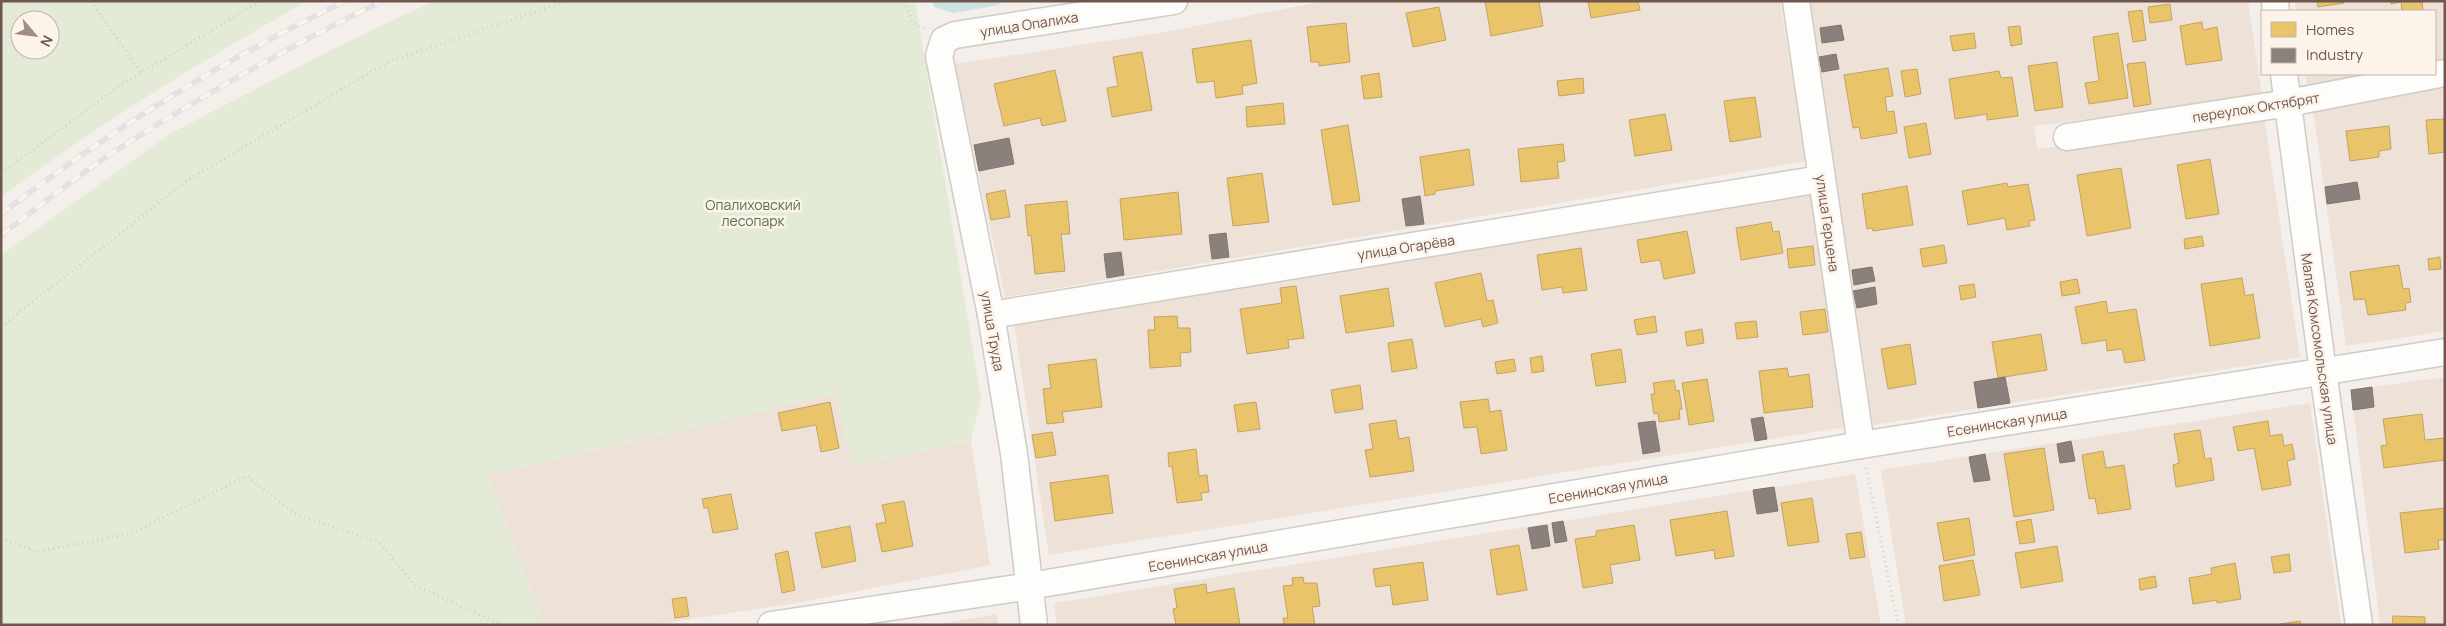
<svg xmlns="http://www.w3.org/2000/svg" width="2446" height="626" font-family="Manrope,sans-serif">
	<rect width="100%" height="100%" fill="#f4efea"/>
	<!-- residential -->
	<g fill="#ede1d8">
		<polygon points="1325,1 1780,1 1806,161 1005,297 955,64 1160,33"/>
		<polygon points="1810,1 2248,1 2262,95 2034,126 2037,149 2264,116 2300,357 1873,425"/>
		<polygon points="2295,1 2445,1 2445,331 2346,346 2313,109 2305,74 2435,74 2435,11 2296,11"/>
		<polygon points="1811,193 1846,427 1049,555 1014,324"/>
		<polygon points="2445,377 2445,625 2380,625 2351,390"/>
		<polygon points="836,393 852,466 971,441 990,565 802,602 652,625 544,625 488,476"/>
		<polygon points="2310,403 2341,625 1906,625 1881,470"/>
		<polygon points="1855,474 1881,625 1057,625 1054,603"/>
		<polygon points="997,614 998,625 935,625"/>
	</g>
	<!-- green -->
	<g fill="#e3ead6" fill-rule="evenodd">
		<path d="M 1,1 L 307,1 C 202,61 98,124 1,197 ZM 20,20 L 50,20 L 50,50 L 20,50 Z"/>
		<polygon points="433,1 915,1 981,398 971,441 852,466 836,393 488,476 544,625 1,625 1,255 171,133 331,50"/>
	</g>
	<!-- water -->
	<polygon fill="#cde3e3" points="932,1 1001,1 999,5 953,13 934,7"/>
	<!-- homes -->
	<g fill="#e9c46a" stroke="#c4a362">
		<polygon points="1485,1 1539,1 1543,26 1491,36"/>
		<polygon points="1588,1 1638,1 1640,10 1591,18"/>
		<polygon points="2317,1 2343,1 2344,3 2318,7"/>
		<polygon points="2390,1 2422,1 2423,11 2402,11 2401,2 2391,4"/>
		<polygon points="2170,4 2172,20 2150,23 2148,7"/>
		<polygon points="1439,7 1446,40 1413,47 1406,13"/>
		<polygon points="2142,10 2146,40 2133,42 2128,12"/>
		<polygon points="2202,22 2203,30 2217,27 2222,60 2186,65 2180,26"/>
		<polygon points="1346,23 1350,62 1319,66 1319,62 1311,62 1307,27"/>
		<polygon points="2020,26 2022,44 2011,46 2008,27"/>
		<polygon points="1974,33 1976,48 1953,51 1950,36"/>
		<polygon points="2118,33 2128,98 2089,104 2085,83 2099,81 2093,37"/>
		<polygon points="1251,40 1257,83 1242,86 1243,94 1216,98 1214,81 1197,83 1192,49"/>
		<polygon points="1142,52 1152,110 1112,117 1107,88 1118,86 1113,57"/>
		<polygon points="2057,62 2063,107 2035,111 2028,66"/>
		<polygon points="2145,62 2151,104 2134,107 2127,64"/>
		<polygon points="1888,68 1893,96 1885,97 1887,112 1894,111 1897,133 1861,139 1859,127 1853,128 1844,75"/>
		<polygon points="1917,69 1921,94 1905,97 1901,71"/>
		<polygon points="1055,70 1066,121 1042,126 1040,118 1004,126 994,84"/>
		<polygon points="1999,71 2001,78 2012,77 2018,116 1987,120 1987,114 1955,119 1949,79"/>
		<polygon points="1379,73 1382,97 1364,99 1361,76"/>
		<polygon points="1583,78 1584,93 1559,96 1557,81"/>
		<polygon points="1755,97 1761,137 1730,142 1724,101"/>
		<polygon points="1283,103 1285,124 1247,127 1246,107"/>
		<polygon points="1665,114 1672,150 1635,156 1629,120"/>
		<polygon points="2445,119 2445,152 2429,154 2426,120"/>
		<polygon points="1926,123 1931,154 1909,158 1904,127"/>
		<polygon points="1348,125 1360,201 1333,205 1321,130"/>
		<polygon points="2389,126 2391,149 2379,151 2379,157 2350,161 2346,131"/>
		<polygon points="1563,144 1565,161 1557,162 1559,178 1521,182 1518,149"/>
		<polygon points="1469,149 1474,185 1435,191 1435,194 1425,196 1420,157"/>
		<polygon points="2210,159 2219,214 2186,219 2177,165"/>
		<polygon points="2121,168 2131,228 2087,236 2077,175"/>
		<polygon points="1262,173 1269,222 1233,226 1227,178"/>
		<polygon points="2007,183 2008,187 2028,184 2035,220 2029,221 2030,226 2007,230 2005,218 1968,225 1962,191"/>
		<polygon points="1907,186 1913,225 1873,231 1872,228 1867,229 1862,194"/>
		<polygon points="1005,190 1010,217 991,220 986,194"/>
		<polygon points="1178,192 1182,234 1124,240 1120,199"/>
		<polygon points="1067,201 1070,234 1061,234 1065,271 1035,274 1031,235 1028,236 1025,205"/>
		<polygon points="1771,222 1773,232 1779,231 1783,253 1741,260 1736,228"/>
		<polygon points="1687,231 1695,273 1664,279 1660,260 1641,263 1637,240"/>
		<polygon points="2202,236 2204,246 2185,249 2184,239"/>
		<polygon points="1944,245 1947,263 1923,267 1920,249"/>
		<polygon points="1813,246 1815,265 1789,268 1787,249"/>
		<polygon points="1581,248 1587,290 1563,293 1562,287 1542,290 1537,255"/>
		<polygon points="2440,257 2441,269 2429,270 2428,259"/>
		<polygon points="2399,265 2403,289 2409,288 2411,302 2405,303 2406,310 2368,315 2365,299 2354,300 2350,272"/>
		<polygon points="1481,273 1487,301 1493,300 1498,323 1483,327 1481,319 1445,327 1435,283"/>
		<polygon points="2242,278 2245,296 2253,294 2260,338 2210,346 2201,284"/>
		<polygon points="2077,279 2080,293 2062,296 2060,282"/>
		<polygon points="1974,284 1976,297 1961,300 1959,286"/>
		<polygon points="1296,286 1304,338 1288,340 1289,348 1247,354 1240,309 1282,303 1280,288"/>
		<polygon points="1388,288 1394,326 1346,333 1340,296"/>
		<polygon points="2106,301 2108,313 2136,309 2145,360 2125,363 2122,349 2107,351 2106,340 2082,344 2075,307"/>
		<polygon points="1825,309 1828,332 1803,335 1800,312"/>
		<polygon points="1177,316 1178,328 1190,328 1191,352 1180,353 1181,366 1150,368 1148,330 1155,330 1154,317"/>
		<polygon points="1655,316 1657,332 1637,335 1634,320"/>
		<polygon points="1756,321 1758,337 1737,339 1735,323"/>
		<polygon points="1702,329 1704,343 1687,346 1685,332"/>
		<polygon points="2041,334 2047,370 1998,378 1992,342"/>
		<polygon points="1412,339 1417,368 1392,372 1388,343"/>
		<polygon points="1910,344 1916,384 1888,389 1881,349"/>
		<polygon points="1621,349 1626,382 1596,386 1591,354"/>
		<polygon points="1542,356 1544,371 1532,373 1530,358"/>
		<polygon points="1096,359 1102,407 1062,412 1064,422 1047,424 1043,389 1051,388 1048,365"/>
		<polygon points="1514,359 1516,371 1497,374 1495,362"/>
		<polygon points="1787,368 1789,377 1809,374 1813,407 1764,413 1759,371"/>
		<polygon points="1707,379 1714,421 1689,425 1682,383"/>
		<polygon points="1674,380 1676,391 1679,390 1682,409 1679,410 1680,419 1659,422 1658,413 1654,414 1651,394 1655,394 1653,383"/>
		<polygon points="1360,385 1363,409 1335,413 1331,390"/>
		<polygon points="1488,399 1490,412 1501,410 1507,450 1481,454 1477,427 1464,428 1460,402"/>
		<polygon points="830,402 839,448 821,452 816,425 782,431 778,413"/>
		<polygon points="1256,402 1260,429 1238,432 1234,405"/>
		<polygon points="2422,414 2425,440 2445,438 2445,460 2384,468 2381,446 2387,445 2383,419"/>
		<polygon points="1396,420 1399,439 1409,437 1414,471 1370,477 1365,450 1373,449 1369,424"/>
		<polygon points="2268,421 2270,436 2282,434 2284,446 2292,444 2295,459 2287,461 2291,485 2262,490 2254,448 2238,451 2233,427"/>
		<polygon points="2200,430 2205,459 2211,458 2214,480 2176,487 2173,465 2179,463 2174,434"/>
		<polygon points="1052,432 1056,455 1036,458 1032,435"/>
		<polygon points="2044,448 2054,510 2014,517 2004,454"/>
		<polygon points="1196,449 1199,476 1207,475 1209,492 1201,493 1202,500 1177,503 1172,466 1169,467 1168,453"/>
		<polygon points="2103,451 2106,468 2124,465 2131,509 2098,514 2095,498 2089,499 2082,455"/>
		<polygon points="1108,475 1113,513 1055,521 1050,483"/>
		<polygon points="731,494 738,529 713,533 708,508 704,508 702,499"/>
		<polygon points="1812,498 1819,542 1788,546 1781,503"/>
		<polygon points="904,501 913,546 882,552 876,524 886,522 882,505"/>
		<polygon points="2445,508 2445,540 2438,540 2439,549 2405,553 2400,513"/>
		<polygon points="1727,511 1734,556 1715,559 1714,550 1676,556 1670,520"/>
		<polygon points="1969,518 1975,555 1944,561 1937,523"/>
		<polygon points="2031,519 2035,542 2020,544 2016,522"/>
		<polygon points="1634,525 1640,560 1610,565 1613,583 1583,588 1575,539 1596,536 1596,531"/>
		<polygon points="850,526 856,561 822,568 815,533"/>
		<polygon points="1861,532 1865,557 1850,559 1846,534"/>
		<polygon points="1519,545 1527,590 1497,595 1490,550"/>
		<polygon points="2057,546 2063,581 2021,588 2015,553"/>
		<polygon points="788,551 795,590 782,593 775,554"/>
		<polygon points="2289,554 2291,571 2274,573 2271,557"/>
		<polygon points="1973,560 1980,595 1944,601 1939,566"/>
		<polygon points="1423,562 1428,600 1393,605 1390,585 1376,587 1373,569"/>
		<polygon points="2235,563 2241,599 2217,603 2217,600 2193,604 2189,578 2212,574 2211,568"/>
		<polygon points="2155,576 2157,587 2140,590 2139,579"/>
		<polygon points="1303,577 1304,583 1317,583 1320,606 1312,607 1315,625 1284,625 1283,618 1288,618 1283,586 1293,585 1292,578"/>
		<polygon points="1206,584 1207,593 1234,588 1240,625 1176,625 1173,609 1177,608 1174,589"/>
		<polygon points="686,597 689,616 675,618 672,599"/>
		<polygon points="2393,616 2425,617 2425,624 2433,625 2392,625"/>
		<polygon points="2300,621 2301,625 2280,625 2280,624"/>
	</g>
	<!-- industry -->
	<g fill="#8a817c" stroke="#82746e">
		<polygon points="1841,25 1844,40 1822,43 1820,28"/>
		<polygon points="1836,54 1839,69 1822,72 1819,57"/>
		<polygon points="1009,138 1014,164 979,171 974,145"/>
		<polygon points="2357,182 2360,199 2327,204 2325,187"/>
		<polygon points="1420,196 1424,224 1406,226 1402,199"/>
		<polygon points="1226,233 1229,257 1212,259 1209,235"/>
		<polygon points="1121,252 1124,275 1107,278 1104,254"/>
		<polygon points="1872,267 1875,281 1854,285 1852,270"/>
		<polygon points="1875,287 1877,304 1857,308 1853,291"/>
		<polygon points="2005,377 2010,403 1978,408 1974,382"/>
		<polygon points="2372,387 2374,407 2353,410 2351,390"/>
		<polygon points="1763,417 1767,439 1755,441 1751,419"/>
		<polygon points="1655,421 1660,451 1643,454 1638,423"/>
		<polygon points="2071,441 2075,461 2060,463 2057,444"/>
		<polygon points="1985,454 1990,480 1974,482 1969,457"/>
		<polygon points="1774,487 1778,511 1757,514 1753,490"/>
		<polygon points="1563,521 1567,541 1555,543 1552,523"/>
		<polygon points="1547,525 1550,546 1532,549 1528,528"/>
	</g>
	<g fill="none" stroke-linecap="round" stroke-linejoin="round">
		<!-- street casing -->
		<g stroke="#d1cbc5" stroke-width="29">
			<g id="street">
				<polyline points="1796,1 1861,445"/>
				<polyline points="2275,1 2276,11"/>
				<polyline points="2284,74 2323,372 2359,625"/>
				<polyline points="2067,137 2288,103 2445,73"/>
				<polyline points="991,315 1821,179"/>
				<polyline points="771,625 1030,586 1861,445 2445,352"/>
				<polyline points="1034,625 1014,454 991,315 939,56 944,40 955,35 1174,1"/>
			</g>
		</g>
		<!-- path -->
		<g stroke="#d5cfcb" stroke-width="3" stroke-dasharray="1 4" stroke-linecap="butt">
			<polyline points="91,1 141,73"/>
			<polyline points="905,1 912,22 924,29"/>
			<polyline points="1,173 118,87 260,1"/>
			<polyline points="1,327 188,180 390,61 568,1"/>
			<polyline points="1866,468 1898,625"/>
			<polyline points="1,538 37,552 132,533 247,476 293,513 379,542 416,586 503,625"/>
		</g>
		<!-- street -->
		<use href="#street" stroke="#fdfdfc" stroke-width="26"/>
		<!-- rail casing -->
		<g stroke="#e3e1e3" stroke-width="5.5">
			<g id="rail">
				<path d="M 1,214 C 108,132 223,60 345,1"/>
				<path d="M 1,235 C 40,206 79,174 120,148 C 205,94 292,45 382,1"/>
			</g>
		</g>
		<!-- rail -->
		<use href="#rail" stroke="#fcf4eb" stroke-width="4" stroke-dasharray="11" stroke-linecap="butt"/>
	</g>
	<g text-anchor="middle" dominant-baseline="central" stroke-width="5" stroke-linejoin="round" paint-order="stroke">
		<!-- street labels -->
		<g font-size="14" fill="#6f574e" stroke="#fcf4eb">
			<text transform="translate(1029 24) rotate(-9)">улица Опалиха</text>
			<text transform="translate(2256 107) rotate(-9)">переулок Октябрят</text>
			<text transform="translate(1828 223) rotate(82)">улица Герцена</text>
			<text transform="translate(1406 247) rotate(-9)">улица Огарёва</text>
			<text transform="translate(993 331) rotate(80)">улица Труда</text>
			<text transform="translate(2320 349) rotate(82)">Малая Комсомольская улица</text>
			<text transform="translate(2007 422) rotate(-9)">Есенинская улица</text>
			<text transform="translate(1608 488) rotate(-10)">Есенинская улица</text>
			<text transform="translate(1208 556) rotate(-10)">Есенинская улица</text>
		</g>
		<!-- park labels -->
		<g font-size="14" fill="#587347" stroke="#fcf4eb">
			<text x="753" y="204">Опалиховский<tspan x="753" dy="16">лесопарк</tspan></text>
		</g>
	</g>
	<!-- border -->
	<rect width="2446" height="626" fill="none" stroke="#6f574e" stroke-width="5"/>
	<!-- legend -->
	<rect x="2261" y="10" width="175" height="65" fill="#fcf4eb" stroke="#c4b5ac"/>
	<rect x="2271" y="22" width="25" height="15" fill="#e9c46a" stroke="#c4b5ac"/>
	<text x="2306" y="35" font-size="15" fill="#6f574e">Homes</text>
	<rect x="2271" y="48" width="25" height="15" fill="#8a817c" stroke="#c4b5ac"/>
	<text x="2306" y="60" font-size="15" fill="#6f574e">Industry</text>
	<!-- north arrow -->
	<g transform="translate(35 35) rotate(118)"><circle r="24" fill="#fcf4eb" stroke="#c4b5ac"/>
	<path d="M0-4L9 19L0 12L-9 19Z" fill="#9e8c85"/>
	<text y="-8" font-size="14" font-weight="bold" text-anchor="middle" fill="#6f574e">N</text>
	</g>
</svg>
